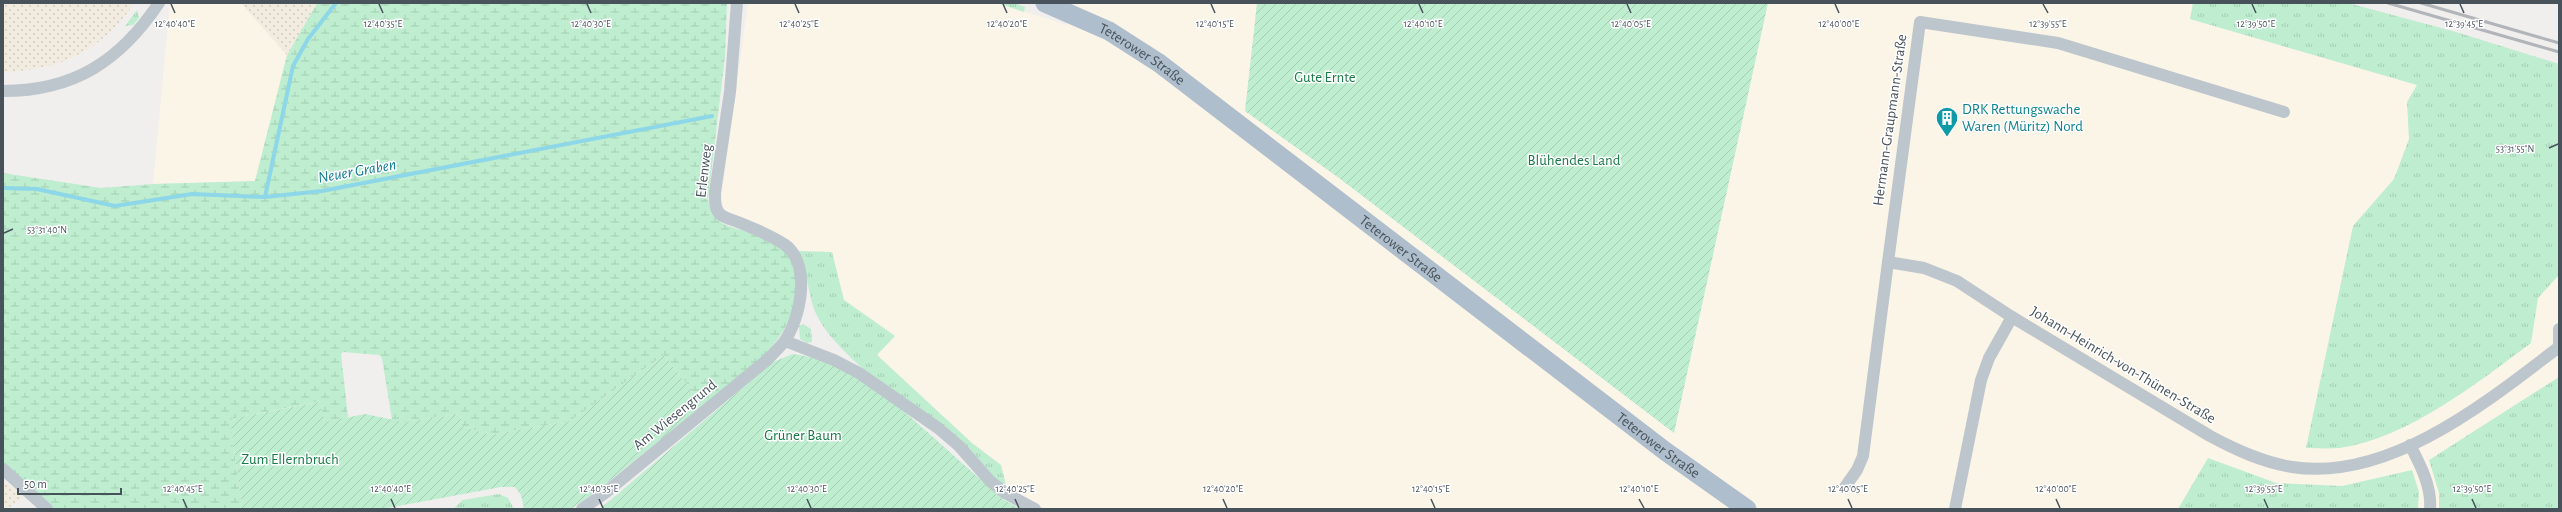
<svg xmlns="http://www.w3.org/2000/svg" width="2562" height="512" font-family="'Alegreya Sans',sans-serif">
	<defs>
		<pattern id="grass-tufts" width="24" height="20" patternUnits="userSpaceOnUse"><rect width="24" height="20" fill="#beedcf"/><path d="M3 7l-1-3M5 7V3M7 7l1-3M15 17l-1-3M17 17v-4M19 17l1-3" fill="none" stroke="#a5cdb4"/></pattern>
		<pattern id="wetland-marsh" width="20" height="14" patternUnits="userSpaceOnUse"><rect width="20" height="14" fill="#beedcf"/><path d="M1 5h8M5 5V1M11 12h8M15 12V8" fill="none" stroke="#a5cdb4"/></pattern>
		<pattern id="sand-dots" width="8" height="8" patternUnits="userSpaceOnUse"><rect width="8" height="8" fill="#f2ece0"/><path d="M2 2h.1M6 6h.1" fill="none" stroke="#d1ccc2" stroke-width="1.8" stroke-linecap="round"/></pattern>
		<pattern id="garden-furrows" width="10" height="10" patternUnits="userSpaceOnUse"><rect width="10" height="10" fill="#beedcf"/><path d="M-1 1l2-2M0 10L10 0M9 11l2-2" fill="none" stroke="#a5cdb4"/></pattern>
	</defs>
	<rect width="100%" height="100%" fill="#f1eeee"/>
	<!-- commercial -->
	<g fill="#fbf5e8">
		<polygon points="170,3 241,3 287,55 255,181 153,184"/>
		<polygon points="748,3 997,3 1067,25 1076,3 1257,3 1245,111 1339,178 1674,433 1768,3 2193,3 2190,19 2559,126 2559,509 1045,509 1007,489 1001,465 972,443 877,355 895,336 844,300 832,252 796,251 727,212 723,207 721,200"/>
	</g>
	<!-- grass -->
	<g fill="url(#grass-tufts)">
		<polygon points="997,3 1014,3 1025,7 1024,12"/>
		<path d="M 2193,3 L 2348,3 L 2456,32 L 2559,64 L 2559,275 L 2538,298 L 2531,343 C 2477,383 2408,438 2340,448 C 2329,449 2317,448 2306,448 L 2353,226 L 2394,179 L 2409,139 L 2407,102 L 2417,85 L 2190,19 Z"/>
		<polygon points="137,10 139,18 133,25 125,26"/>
		<path d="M 796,251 L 832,252 L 844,300 L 895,336 L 877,355 L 972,443 L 1001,465 L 1007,489 L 862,368 C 844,351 823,332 814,309 C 807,289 808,269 796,251 Z"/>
		<polygon points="803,324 811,329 812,342 807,343 800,339 799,326"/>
		<polygon points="2559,377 2559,509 2439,509 2439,493 2429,460"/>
		<polygon points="2208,458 2276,483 2342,486 2412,470 2419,492 2418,509 2178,509"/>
		<polygon points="499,494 508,498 514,509 453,509 463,500"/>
	</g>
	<!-- wetland -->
	<path fill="url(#wetland-marsh)" d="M 317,3 L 727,3 L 725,56 L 708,200 C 714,229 733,226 756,234 C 764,237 773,242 780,247 C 791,254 794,266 796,278 C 802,338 743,373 703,405 L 664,355 L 570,421 L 490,435 L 462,426 L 460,414 L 404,422 L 392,420 L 382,358 L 379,355 L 343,352 L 341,354 L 348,417 L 341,420 L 325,422 L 318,402 L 230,419 L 242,509 L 54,509 L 3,464 L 3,173 L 101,188 L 153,184 L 255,181 L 287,55 Z"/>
	<!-- sand -->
	<g fill="url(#sand-dots)">
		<path d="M 3,3 L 135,3 C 101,50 64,69 6,72 L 3,72 Z"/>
		<polygon points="241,3 317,3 287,55"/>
		<polygon points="3,480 24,497 7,509 3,509"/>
	</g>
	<!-- garden -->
	<g fill="url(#garden-furrows)">
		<polygon points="1257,3 1768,3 1674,433 1339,178 1245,111"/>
		<path d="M 793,354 C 850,361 892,401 933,437 C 956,458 980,479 1004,500 L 1021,509 L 600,509 L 773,362 Z"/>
		<polygon points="664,355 703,405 597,491 571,509 524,509 521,495 515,487 501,487 382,509 242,509 230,419 319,402 325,422 365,414 404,422 460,414 462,426 490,435 570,421"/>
	</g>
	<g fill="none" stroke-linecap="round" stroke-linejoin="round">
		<!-- stream -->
		<g stroke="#8dd7e8" stroke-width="4">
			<polyline points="3,188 37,189 115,206 192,194 265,197 322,191 712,116"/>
			<polyline points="265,197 293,66 308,39 336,3"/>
		</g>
		<!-- minor -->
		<g stroke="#bdc6cd" stroke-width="12">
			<path d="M 3,91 C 74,91 120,61 159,3"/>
			<path d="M 2284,112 L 2058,43 L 1920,22 L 1888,262 L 1924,268 L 1957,281 L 2012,317 L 2210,436 C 2236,450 2262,462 2292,467 C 2389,482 2487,402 2559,347"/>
			<polyline points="785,341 834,360 859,373 938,428 959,446 990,481 1005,493 1035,509"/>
			<polyline points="2559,347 2559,329"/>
			<path d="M 2410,445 C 2420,464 2432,487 2430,509"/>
			<polyline points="3,469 47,509"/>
			<polyline points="1845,487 1857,470 1863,456 1888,262"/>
			<path d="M 582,509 L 605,493 L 767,360 C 773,354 779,348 784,342 C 801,318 812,264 784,244 C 770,235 753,228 738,222 C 733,220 725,218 721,215 C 714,210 715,199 715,192 L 730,92 L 737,3"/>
			<polyline points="1955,509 1981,380 1989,358 2012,317"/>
		</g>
		<!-- primary -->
		<path stroke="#afbecc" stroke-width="19" id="s1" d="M 1045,3 L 1109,31 L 1159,63 L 1665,451 L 1747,509"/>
		<!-- rail -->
		<g stroke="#b1b4b9" stroke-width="3">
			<polyline points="2388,3 2559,52"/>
			<polyline points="2421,3 2559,43"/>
		</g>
	</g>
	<!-- ticks -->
	<path fill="none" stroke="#47525b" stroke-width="1.5" d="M 171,4 L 175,13M 379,4 L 383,13M 587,4 L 591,13M 795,4 L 799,13M 1003,4 L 1007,13M 1211,4 L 1215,13M 1419,4 L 1423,13M 1627,4 L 1631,13M 1835,4 L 1839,13M 2043,4 L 2048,13M 2252,4 L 2256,13M 2460,4 L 2464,13M 2549,148 L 2558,144M 4,233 L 13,229M 183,499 L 187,508M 391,499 L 395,508M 599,499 L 603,508M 807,499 L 811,508M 1015,499 L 1019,508M 1223,499 L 1227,508M 1431,499 L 1435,508M 1639,499 L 1644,508M 1848,499 L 1852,508M 2056,499 L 2060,508M 2264,499 L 2268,508M 2472,499 L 2476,508"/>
	<!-- icons -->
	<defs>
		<g id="building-pin" transform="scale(1.15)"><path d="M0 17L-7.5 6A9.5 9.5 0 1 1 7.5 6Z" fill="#0f9aa8" stroke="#fff"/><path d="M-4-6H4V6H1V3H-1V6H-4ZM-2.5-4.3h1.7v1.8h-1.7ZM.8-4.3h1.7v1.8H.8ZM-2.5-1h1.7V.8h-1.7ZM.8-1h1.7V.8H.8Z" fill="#fff"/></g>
	</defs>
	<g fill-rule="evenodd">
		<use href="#building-pin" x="1947" y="118"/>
	</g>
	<g text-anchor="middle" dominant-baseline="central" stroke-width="3" stroke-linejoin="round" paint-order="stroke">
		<!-- street labels -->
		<g font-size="15" fill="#47525b" stroke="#fff">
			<text stroke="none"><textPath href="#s1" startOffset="110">Teterower Straße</textPath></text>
			<text transform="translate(1890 120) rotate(-82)">Hermann-Graupmann-Straße</text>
			<text transform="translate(704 171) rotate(-83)">Erlenweg</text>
			<text stroke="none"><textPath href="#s1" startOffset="434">Teterower Straße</textPath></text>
			<text transform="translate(2123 365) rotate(31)">Johann-Heinrich-von-Thünen-Straße</text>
			<text transform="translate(675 415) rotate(-39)">Am Wiesengrund</text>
			<text stroke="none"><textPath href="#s1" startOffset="758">Teterower Straße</textPath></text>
		</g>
		<!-- park labels -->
		<g font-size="15" fill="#1a7a48" stroke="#fff">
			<text x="1325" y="77">Gute Ernte</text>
			<text x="1574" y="160">Blühendes Land</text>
			<text x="803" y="435">Grüner Baum</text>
			<text x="290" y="459">Zum Ellernbruch</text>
		</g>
		<!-- culture labels -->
		<g font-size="15" fill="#0d838f" stroke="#fff" text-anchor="start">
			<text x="1962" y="109">DRK Rettungswache<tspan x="1962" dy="17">Waren (Müritz) Nord</tspan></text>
		</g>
		<!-- water labels -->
		<g font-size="16" font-style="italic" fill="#117c95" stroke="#fff">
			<text transform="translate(357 171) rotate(-10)">Neuer Graben</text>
		</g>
	</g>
	<g font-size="10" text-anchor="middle" fill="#47525b" stroke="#fff" stroke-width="3" stroke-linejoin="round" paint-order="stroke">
		<text x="175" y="27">12°40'40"E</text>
		<text x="383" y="27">12°40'35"E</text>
		<text x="591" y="27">12°40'30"E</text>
		<text x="799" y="27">12°40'25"E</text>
		<text x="1007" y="27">12°40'20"E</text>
		<text x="1215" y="27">12°40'15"E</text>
		<text x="1423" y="27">12°40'10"E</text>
		<text x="1631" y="27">12°40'05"E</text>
		<text x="1839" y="27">12°40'00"E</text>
		<text x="2048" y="27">12°39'55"E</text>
		<text x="2256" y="27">12°39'50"E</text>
		<text x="2464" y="27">12°39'45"E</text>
		<text x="2515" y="152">53°31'55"N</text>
		<text x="47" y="233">53°31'40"N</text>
		<text x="183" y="492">12°40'45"E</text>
		<text x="391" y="492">12°40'40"E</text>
		<text x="599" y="492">12°40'35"E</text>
		<text x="807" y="492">12°40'30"E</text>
		<text x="1015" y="492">12°40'25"E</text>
		<text x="1223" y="492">12°40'20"E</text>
		<text x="1431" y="492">12°40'15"E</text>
		<text x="1639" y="492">12°40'10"E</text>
		<text x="1848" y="492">12°40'05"E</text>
		<text x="2056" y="492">12°40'00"E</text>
		<text x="2264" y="492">12°39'55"E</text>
		<text x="2472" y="492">12°39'50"E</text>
	</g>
	<!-- border -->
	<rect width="2562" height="512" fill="none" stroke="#47525b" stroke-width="8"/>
	<!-- scale -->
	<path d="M18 488v6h103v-6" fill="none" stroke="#47525b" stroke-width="2"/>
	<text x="24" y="488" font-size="12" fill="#47525b" stroke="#ffffff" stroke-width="3" paint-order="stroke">50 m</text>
</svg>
